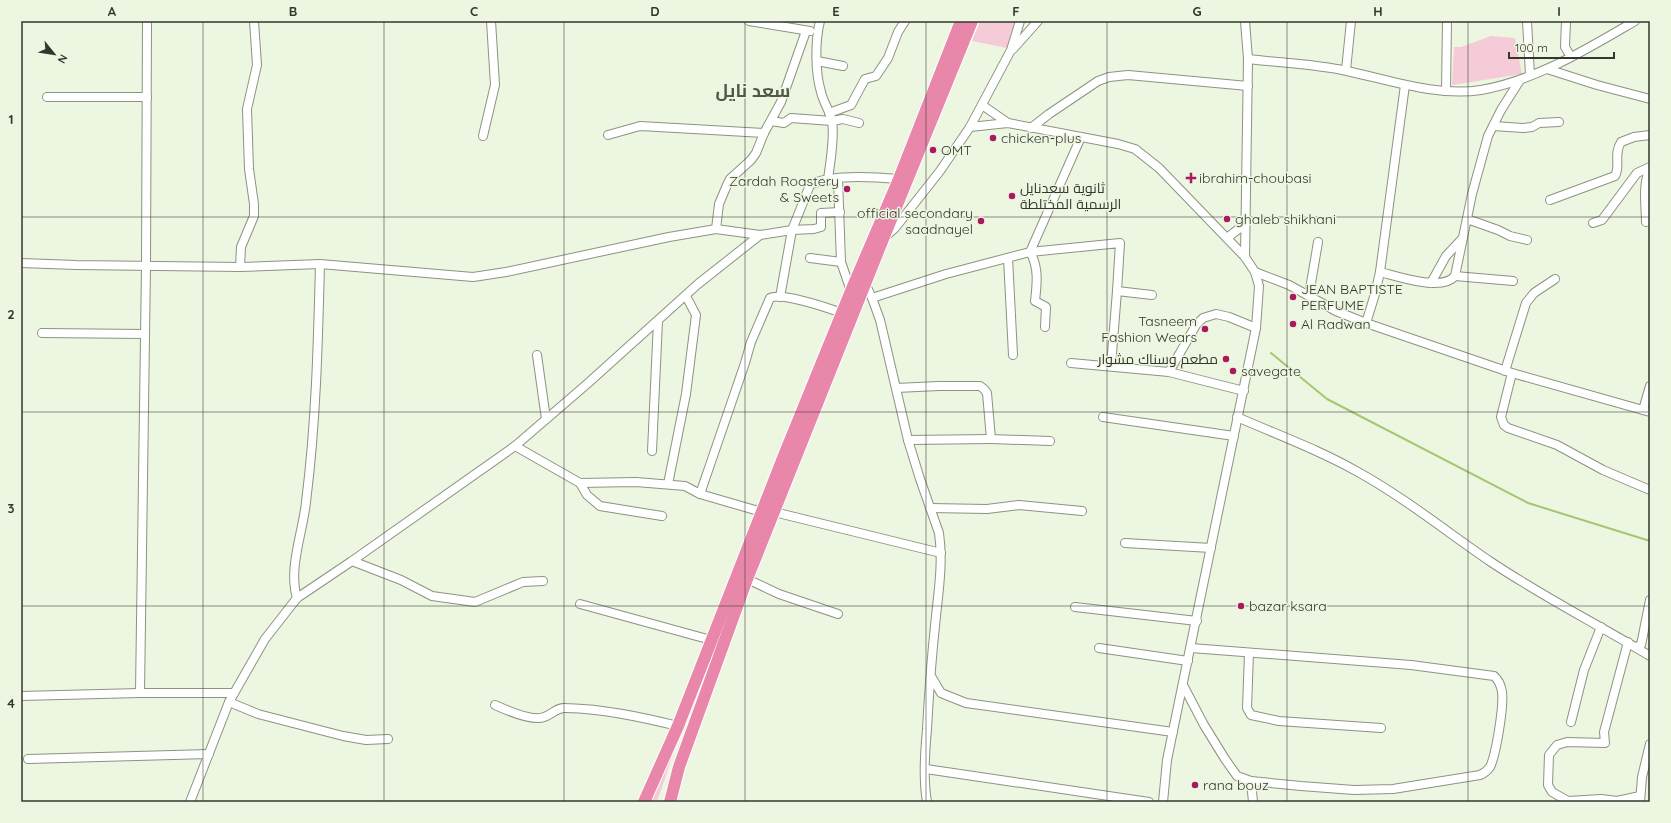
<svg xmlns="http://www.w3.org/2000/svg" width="1671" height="823" font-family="Quicksand,Cairo,sans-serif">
	<rect width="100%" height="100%" fill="#edf6e1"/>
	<!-- green -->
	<g fill="#f6cbd8">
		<polygon points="980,21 1015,21 1007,48 972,41"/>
		<polygon points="1491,36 1515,38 1522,74 1452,85 1454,47 1461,47"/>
		<polygon points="677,742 657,802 648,802"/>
	</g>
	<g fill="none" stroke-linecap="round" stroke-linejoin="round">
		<!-- stream -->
		<polyline stroke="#a4c770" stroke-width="2" points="1271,353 1327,399 1528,503 1650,541"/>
		<!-- minor casing -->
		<g stroke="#8b9481" stroke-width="10">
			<g id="minor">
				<polyline points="749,21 810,31"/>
				<path d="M 820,21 C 815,41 815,72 821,92 C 823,102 830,111 832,121 C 835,138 830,162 828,180"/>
				<polyline points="1245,21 1248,59 1245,257"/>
				<polyline points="1527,21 1530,75"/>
				<polyline points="1566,21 1565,47 1571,57"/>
				<polyline points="1013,49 1038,21"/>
				<path d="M 1248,59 C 1281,63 1315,64 1347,71 C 1389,80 1438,97 1481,90 C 1537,80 1587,49 1635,21"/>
				<polyline points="817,61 843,66"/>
				<polyline points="1547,69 1597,85 1650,99"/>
				<polyline points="1346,70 1351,21"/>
				<polyline points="1446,91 1447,21"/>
				<polyline points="47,97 147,97"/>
				<polyline points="982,105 1008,123"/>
				<polyline points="829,113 851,105 865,79 876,76 888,58 898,32 905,21"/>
				<polyline points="771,121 784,123 791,118 832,121 843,119 859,123"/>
				<polyline points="1493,126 1523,128 1532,127 1539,123 1559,122"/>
				<polyline points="970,127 1008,123 1118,144 1135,149 1159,168 1245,257 1255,272 1259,286 1256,328 1167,760 1163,802"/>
				<polyline points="1031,128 1049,114 1098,81 1109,77 1128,75 1248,86"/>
				<polyline points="608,135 640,126 764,133"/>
				<polyline points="483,136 495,85 491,21"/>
				<polyline points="838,179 841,262 851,291"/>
				<path d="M 1550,200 L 1615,176 C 1621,166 1613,155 1621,142 L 1634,137 L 1650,135"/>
				<polyline points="1467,219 1498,230 1510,236 1527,240"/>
				<path d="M 1646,222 C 1646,206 1642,184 1650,169"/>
				<polyline points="1593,223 1602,220 1637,173 1650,167"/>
				<polyline points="716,229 719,204 727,185 730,179 751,160 756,153 764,133 781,102 806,31"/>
				<polyline points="886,236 895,228 940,171 970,127 1011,50 1020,21"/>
				<polyline points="1227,238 1245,224"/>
				<polyline points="810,258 841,262"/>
				<polyline points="1008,258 1013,355"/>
				<polyline points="21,263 76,265 240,267 320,264 473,277 506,272 669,237 716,229 760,235"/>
				<polyline points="240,267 241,247 254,216 254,204 249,169 247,109 257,65 254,21"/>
				<polyline points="1255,272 1289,285 1336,311 1366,323 1512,373 1650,412"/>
				<path d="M 1380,272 C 1397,276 1442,292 1455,276 L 1472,194 L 1488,136 L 1501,110 L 1520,80"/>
				<polyline points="1455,276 1513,281"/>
				<path d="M 865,283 L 872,298 L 880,320 L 908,440 L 920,479 L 939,533 C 943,561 939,588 936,616 C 932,653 929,691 927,729 C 925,752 923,778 927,802"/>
				<polyline points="1431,283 1446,256 1462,239"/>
				<polyline points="1309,295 1318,242"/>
				<path d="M 780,297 L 792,230 L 810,185 C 829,174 877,177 899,179"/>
				<polyline points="872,298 946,274 1030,252 1081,137"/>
				<polyline points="1366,323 1375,294 1380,272 1405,85"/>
				<path d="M 1045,327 L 1046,307 L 1035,301 C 1037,284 1039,267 1030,252 L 1120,243 L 1117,291"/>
				<polyline points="42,333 145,334"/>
				<polyline points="537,355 546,419"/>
				<polyline points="1071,363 1169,372 1244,391"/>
				<polyline points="1111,366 1117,291 1152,295"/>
				<polyline points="1505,371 1526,303 1534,293 1555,279"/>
				<polyline points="1169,372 1196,325 1203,318 1216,314 1229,317 1256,328"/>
				<polyline points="1512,373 1501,417 1504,425 1508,428 1557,445 1603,470 1650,490"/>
				<polyline points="896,388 939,386 980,386 984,389 987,393 991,439 1050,441"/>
				<polyline points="1643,410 1650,386"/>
				<polyline points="1103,417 1234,436"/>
				<path d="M 1237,417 C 1278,435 1320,450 1358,472 C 1405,498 1447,532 1491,562 C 1542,596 1597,624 1650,656"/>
				<polyline points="908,440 991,439"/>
				<polyline points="515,446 580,483 636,482 685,486 700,494 762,512"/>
				<polyline points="652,451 658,321"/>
				<polyline points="580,483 587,495 600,506 662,516"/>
				<polyline points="668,484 686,394 696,315 686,296"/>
				<path d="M 700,494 L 745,363 L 751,342 L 770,298 C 782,292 828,308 842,313"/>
				<polyline points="930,508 987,509 1019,505 1082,511"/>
				<polyline points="774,512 941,553"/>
				<polyline points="1125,543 1211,548"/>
				<polyline points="352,561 401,580 432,596 475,602 523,582 543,581"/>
				<polyline points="743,577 779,594 838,614"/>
				<path d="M 297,598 C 288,568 303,532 306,502 C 316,423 318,344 320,264"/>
				<polyline points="580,604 711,640"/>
				<polyline points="1075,607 1197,621"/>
				<polyline points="1628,642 1604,732 1605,743 1567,742 1557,745 1549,755 1548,785 1552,792 1568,801 1601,799 1617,801 1640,796"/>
				<polyline points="1636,647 1641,645 1650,600"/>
				<polyline points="1099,648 1188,661"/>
				<polyline points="1249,653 1247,708 1251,715 1279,721 1381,728"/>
				<polyline points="931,676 941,693 966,703 1173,732"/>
				<path d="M 1183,685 L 1204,725 L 1225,759 L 1237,776 L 1251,781 L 1301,786 L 1354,790 L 1393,789 L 1480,775 C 1485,773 1487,771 1490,767 C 1496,755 1504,706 1502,692 C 1501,686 1499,680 1494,676 L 1411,665 L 1191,648"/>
				<polyline points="140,693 146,266 147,21"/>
				<polyline points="21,696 140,693 234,693"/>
				<polyline points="229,702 258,714 343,736 366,740 388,739"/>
				<path d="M 495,705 C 506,710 533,722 544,717 C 553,714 557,707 566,708 C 604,709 641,717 678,726"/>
				<polyline points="1571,722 1584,670 1601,627"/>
				<polyline points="28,759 209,754"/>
				<polyline points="926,769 1149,802"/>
				<polyline points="1251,781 1253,802"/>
				<polyline points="190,802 229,702 265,639 297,598 352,561 515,446 587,384 698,284 760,235 792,230 814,229 821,227 821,213 840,212"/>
				<polyline points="1640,802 1642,777 1650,744"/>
			</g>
		</g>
		<!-- highway casing -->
		<g stroke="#fff" stroke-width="14">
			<g id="highway">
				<polyline points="644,802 678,726 783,458 851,291 899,179 961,21"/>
				<polyline points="670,802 679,767 747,579 883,239 972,21"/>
			</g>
		</g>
		<!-- minor -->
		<use href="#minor" stroke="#fff" stroke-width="8"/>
		<!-- highway -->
		<use href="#highway" stroke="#e987aa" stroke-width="12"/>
	</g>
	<!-- grid -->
	<path fill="none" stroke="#33372f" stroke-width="1" stroke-opacity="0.55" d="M 203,21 L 203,802M 384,21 L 384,802M 564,21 L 564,802M 745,21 L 745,802M 926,21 L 926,802M 1107,21 L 1107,802M 1287,21 L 1287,802M 1468,21 L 1468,802M 21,217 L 1650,217M 21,412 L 1650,412M 21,606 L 1650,606"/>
	<!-- markers -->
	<g fill="#a71b5e" stroke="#edf6e1" stroke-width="1.5">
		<circle cx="993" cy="138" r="4"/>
		<circle cx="933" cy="150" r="4"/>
		<path d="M1189 172h4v4h4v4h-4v4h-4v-4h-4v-4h4z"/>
		<circle cx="847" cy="189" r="4"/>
		<circle cx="1012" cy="196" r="4"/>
		<circle cx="1227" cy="219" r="4"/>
		<circle cx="981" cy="221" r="4"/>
		<circle cx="1293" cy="297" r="4"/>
		<circle cx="1293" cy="324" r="4"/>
		<circle cx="1205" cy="329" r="4"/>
		<circle cx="1226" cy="359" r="4"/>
		<circle cx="1233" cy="371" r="4"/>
		<circle cx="1241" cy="606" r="4"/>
		<circle cx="1195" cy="785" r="4"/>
	</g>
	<g text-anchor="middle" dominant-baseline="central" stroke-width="3" stroke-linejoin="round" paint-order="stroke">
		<!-- poi labels -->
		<g font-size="14" fill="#33372f" stroke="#edf6e1" text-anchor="start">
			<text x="1001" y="138">chicken-plus</text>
			<text x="941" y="150">OMT</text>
			<text x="1199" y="178">ibrahim-choubasi</text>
			<text x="839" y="181" text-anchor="end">Zardah Roastery<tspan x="839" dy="16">&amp; Sweets</tspan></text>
			<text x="1020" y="188">ثانوية سعدنايل<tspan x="1020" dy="16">الرسمية المختلطة</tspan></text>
			<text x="973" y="213" text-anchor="end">official secondary<tspan x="973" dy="16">saadnayel</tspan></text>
			<text x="1235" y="219">ghaleb shikhani</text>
			<text x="1301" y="289">JEAN BAPTISTE<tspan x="1301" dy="16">PERFUME</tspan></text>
			<text x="1197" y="321" text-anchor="end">Tasneem<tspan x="1197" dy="16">Fashion Wears</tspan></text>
			<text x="1301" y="324">Al Radwan</text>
			<text x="1218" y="359" text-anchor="end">مطعم وسناك مشوار</text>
			<text x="1241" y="371">savegate</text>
			<text x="1249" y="606">bazar ksara</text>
			<text x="1203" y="785">rana bouz</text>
		</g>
		<!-- district labels -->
		<g font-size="18" font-weight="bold" fill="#515847" stroke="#edf6e1">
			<text x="753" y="90">سعد نايل</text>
		</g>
	</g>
	<!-- border -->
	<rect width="1671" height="823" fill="none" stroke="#edf6e1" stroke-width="44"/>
	<!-- north arrow -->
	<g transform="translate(54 54) rotate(120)" stroke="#edf6e1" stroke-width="3" paint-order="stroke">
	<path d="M0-3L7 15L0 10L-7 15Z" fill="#33372f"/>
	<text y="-6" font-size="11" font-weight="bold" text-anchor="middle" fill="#33372f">N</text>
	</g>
	<!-- scale -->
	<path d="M1509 52v6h105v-6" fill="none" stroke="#33372f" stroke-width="2"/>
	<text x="1515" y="52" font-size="12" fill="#33372f" stroke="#edf6e1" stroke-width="3" paint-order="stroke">100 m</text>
	<rect x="22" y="22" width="1627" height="779" fill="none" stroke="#33372f" stroke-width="1.5"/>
	<g font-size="13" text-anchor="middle" font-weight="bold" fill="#33372f">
		<text x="112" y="16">A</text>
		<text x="293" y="16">B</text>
		<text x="474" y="16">C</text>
		<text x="655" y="16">D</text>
		<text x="836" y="16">E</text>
		<text x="1016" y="16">F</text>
		<text x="1197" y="16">G</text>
		<text x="1378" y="16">H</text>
		<text x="1559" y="16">I</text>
		<text x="11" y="124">1</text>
		<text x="11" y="319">2</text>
		<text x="11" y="513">3</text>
		<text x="11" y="708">4</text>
	</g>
</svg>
